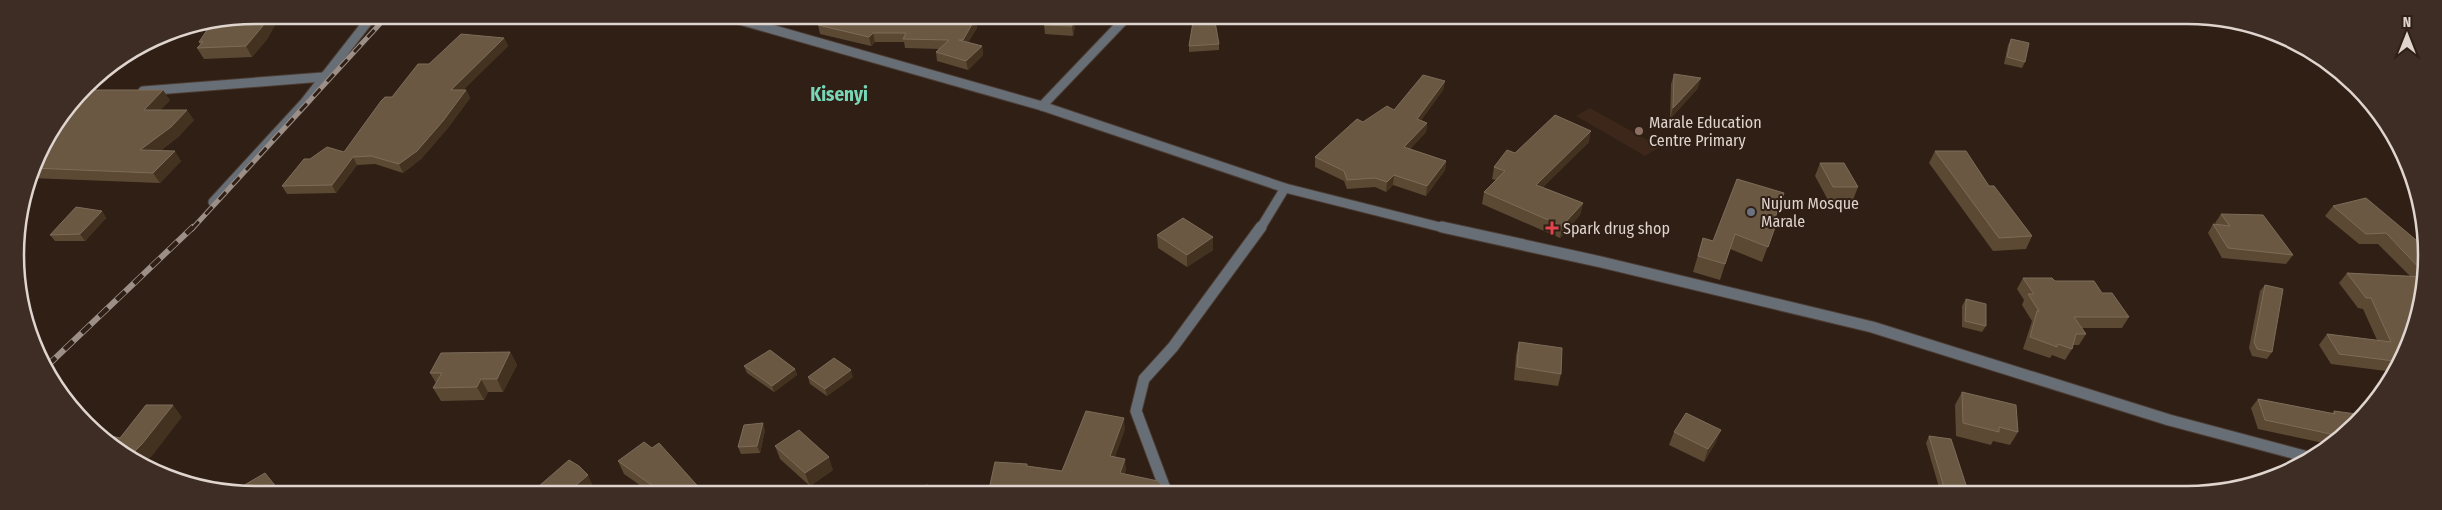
<svg xmlns="http://www.w3.org/2000/svg" width="2442" height="510" font-family="'Fira Sans Condensed',sans-serif">
	<rect width="100%" height="100%" fill="#2f1f15"/>
	<!-- built -->
	<polygon fill="#3c271a" points="1590,108 1660,147 1645,156 1576,116"/>
	<g fill="none" stroke-linecap="round" stroke-linejoin="round">
		<!-- street-far1 casing -->
		<g stroke="#4b3c33" stroke-width="11">
			<g id="street-far1">
				<polyline points="722,15 1042,106 1285,188 1448,229"/>
				<polyline points="143,91 323,77"/>
				<polyline points="1042,106 1128,16"/>
				<polyline points="213,202 305,102 373,15"/>
				<polyline points="1260,229 1285,188"/>
			</g>
		</g>
		<!-- street casing -->
		<g stroke="#4b3c33" stroke-width="13">
			<g id="street">
				<polyline points="1442,227 1601,262 1872,327 2169,420 2308,457"/>
				<polyline points="1167,494 1136,411 1144,379 1173,347 1261,227"/>
			</g>
		</g>
		<!-- street-far1 -->
		<use href="#street-far1" stroke="#686e75" stroke-width="9"/>
		<!-- street -->
		<use href="#street" stroke="#686e75" stroke-width="11"/>
		<!-- rail-far1 casing -->
		<g stroke="#9c8f88" stroke-width="5">
			<polyline id="rail-far1" points="192,229 388,15"/>
		</g>
		<!-- rail casing -->
		<g stroke="#9c8f88" stroke-width="6">
			<polyline id="rail" points="47,366 193,227"/>
		</g>
		<!-- rail-far1 -->
		<use href="#rail-far1" stroke="#2f1f15" stroke-width="3" stroke-dasharray="10" stroke-linecap="butt"/>
		<!-- rail -->
		<use href="#rail" stroke="#2f1f15" stroke-width="4.5" stroke-dasharray="12" stroke-linecap="butt"/>
	</g>
	<!-- wall -->
	<g fill="#5c4933">
		<polygon points="826,16 968,16 966,18 975,19 977,28 968,42 982,46 983,55 968,70 937,61 936,52 939,49 905,48 904,42 875,42 871,46 820,34 818,25"/>
		<polygon points="1077,16 1073,36 1045,34 1044,25"/>
		<polygon points="268,38 252,57 204,59 197,48 200,45 199,42"/>
		<polygon points="504,38 508,46 463,90 466,90 470,98 447,129 421,159 403,173 375,164 357,165 336,193 287,194 282,186 310,159 344,152 392,97"/>
		<polygon points="2011,39 2025,62 2022,68 2004,64 2008,45"/>
		<polygon points="1219,44 1219,50 1189,52 1189,46"/>
		<polygon points="1674,74 1698,88 1670,119 1671,84"/>
		<polygon points="1445,81 1443,90 1421,120 1427,123 1426,132 1410,149 1446,161 1445,170 1426,196 1393,185 1386,192 1375,187 1347,189 1344,181 1315,167 1315,157 1363,122 1394,110"/>
		<polygon points="170,100 160,110 194,120 178,137 160,151 181,161 160,183 30,178 33,163"/>
		<polygon points="1589,142 1543,187 1583,203 1580,215 1560,238 1482,204 1484,192 1496,180 1492,179 1494,167 1515,153"/>
		<polygon points="1935,151 1989,186 2032,236 2026,249 1993,251 1929,163"/>
		<polygon points="1820,163 1858,187 1853,200 1828,200 1815,176"/>
		<polygon points="2333,206 2422,245 2425,286 2402,361 2394,372 2331,364 2319,345 2327,334 2377,340 2363,309 2358,308 2339,283 2347,273 2410,276 2378,244 2359,244 2325,216"/>
		<polygon points="102,211 106,218 85,241 55,241 50,235"/>
		<polygon points="2221,214 2293,255 2286,264 2222,258 2208,233 2213,224 2216,224 2215,223"/>
		<polygon points="1775,218 1778,219 1762,262 1730,249 1720,280 1693,272 1703,238 1713,241"/>
		<polygon points="1157,235 1213,250 1187,267 1158,248"/>
		<polygon points="2023,278 2055,281 2102,293 2129,317 2122,328 2082,328 2086,334 2079,345 2073,345 2072,349 2065,360 2052,355 2050,358 2023,349 2032,321 2022,305 2024,300 2017,289"/>
		<polygon points="2265,285 2272,352 2267,359 2252,356 2249,348 2260,291"/>
		<polygon points="1966,299 1986,326 1982,332 1962,327 1962,306"/>
		<polygon points="1519,342 1561,374 1558,386 1514,380 1516,355"/>
		<polygon points="510,352 517,365 503,392 488,392 484,400 441,401 433,388 436,383 430,373"/>
		<polygon points="744,366 795,369 797,375 774,392 747,373"/>
		<polygon points="808,377 853,377 827,396 810,384"/>
		<polygon points="1962,392 2018,432 2010,445 1993,441 1991,445 1956,436 1955,405"/>
		<polygon points="2258,399 2332,413 2334,411 2359,419 2356,425 2328,444 2258,429 2251,408"/>
		<polygon points="765,430 760,453 741,454 738,447"/>
		<polygon points="1674,432 1716,442 1704,462 1669,445"/>
		<polygon points="1929,436 1967,488 2013,494 1941,494 1926,443"/>
		<polygon points="775,446 833,470 810,486 780,459"/>
		<polygon points="618,461 703,492 651,493 624,474"/>
	</g>
	<!-- shaded-wall -->
	<g fill="#443220">
		<polygon points="269,15 281,15 268,38 252,57 246,46"/>
		<polygon points="770,16 802,16 771,20"/>
		<polygon points="962,16 968,16 962,27 961,18"/>
		<polygon points="1074,16 1077,16 1073,36 1072,26"/>
		<polygon points="975,19 977,28 964,49 963,40"/>
		<polygon points="873,33 875,42 871,46 869,37"/>
		<polygon points="504,38 508,46 455,98 451,90"/>
		<polygon points="982,46 983,55 968,70 966,61"/>
		<polygon points="1701,78 1698,88 1670,119 1673,108"/>
		<polygon points="1445,81 1443,90 1416,128 1417,119"/>
		<polygon points="163,90 170,100 150,120 144,110"/>
		<polygon points="466,90 470,98 447,129 421,159 403,173 399,164"/>
		<polygon points="187,110 194,120 178,137 146,161 140,150"/>
		<polygon points="1427,123 1426,132 1403,156 1404,147"/>
		<polygon points="1591,131 1589,142 1533,197 1536,185"/>
		<polygon points="175,151 181,161 160,183 153,173"/>
		<polygon points="353,157 357,165 336,193 332,185"/>
		<polygon points="1446,161 1445,170 1426,196 1427,186"/>
		<polygon points="1394,175 1393,185 1386,192 1387,182"/>
		<polygon points="1583,203 1580,215 1560,238 1562,226"/>
		<polygon points="102,211 106,218 85,241 80,234"/>
		<polygon points="1213,237 1213,250 1187,267 1187,255"/>
		<polygon points="510,352 517,365 503,392 497,379"/>
		<polygon points="795,369 797,375 774,392 772,386"/>
		<polygon points="851,370 853,377 827,396 825,389"/>
		<polygon points="481,379 488,392 484,400 477,387"/>
		<polygon points="173,405 182,417 152,456 142,465 130,456"/>
		<polygon points="1124,418 1125,430 1111,468 1110,456"/>
		<polygon points="763,423 765,430 760,453 757,446"/>
		<polygon points="1721,430 1716,442 1704,462 1708,449"/>
		<polygon points="829,457 833,470 810,486 805,473"/>
		<polygon points="1125,459 1126,470 1121,485 1120,473"/>
		<polygon points="588,475 594,488 588,493 567,493"/>
		<polygon points="277,488 281,493 269,493"/>
	</g>
	<!-- building -->
	<g fill="#6a5843" stroke="#7c6c59">
		<polygon points="255,15 269,15 262,27 246,46 197,48 203,42 199,42 211,24"/>
		<polygon points="826,16 962,16 961,18 975,19 963,40 959,40 982,46 966,61 936,52 949,40 903,39 906,33 873,33 869,37 818,25"/>
		<polygon points="1046,16 1074,16 1072,26 1044,25"/>
		<polygon points="1194,16 1214,16 1219,44 1189,46"/>
		<polygon points="461,34 504,38 451,90 466,90 443,121 417,151 399,164 371,156 353,157 332,185 282,186 304,159 310,159 327,147 344,152 381,101 385,97 392,97 418,64 429,64"/>
		<polygon points="2011,39 2029,43 2025,62 2007,57"/>
		<polygon points="1674,74 1701,78 1673,108"/>
		<polygon points="1423,75 1445,81 1417,119 1427,123 1404,147 1446,161 1427,186 1394,175 1387,182 1375,178 1347,180 1344,171 1315,157 1357,119 1363,122 1387,106 1394,110"/>
		<polygon points="82,90 163,90 144,110 187,110 171,127 140,150 175,151 153,173 32,168 33,163"/>
		<polygon points="1555,115 1591,131 1536,185 1583,203 1562,226 1484,192 1505,171 1494,167 1507,150 1515,153"/>
		<polygon points="1935,151 1966,151 1989,186 1994,186 2032,236 1999,238"/>
		<polygon points="1820,163 1844,163 1858,187 1833,187"/>
		<polygon points="1737,179 1784,193 1775,218 1778,219 1768,247 1735,234 1725,264 1698,256 1703,238 1713,241"/>
		<polygon points="2366,198 2422,245 2424,273 2386,233 2366,234 2333,206"/>
		<polygon points="76,207 102,211 80,234 50,235"/>
		<polygon points="2221,214 2263,215 2293,255 2228,248 2213,224 2230,226"/>
		<polygon points="1183,218 1213,237 1187,255 1157,235"/>
		<polygon points="2347,273 2424,277 2425,286 2402,362 2339,354 2327,334 2391,342 2371,298 2366,298"/>
		<polygon points="2023,278 2052,278 2055,281 2094,281 2102,293 2112,293 2129,317 2074,317 2086,334 2076,334 2072,349 2058,344 2057,347 2030,337 2037,311 2039,311 2028,294 2034,294"/>
		<polygon points="2265,285 2283,289 2272,352 2257,349 2254,342"/>
		<polygon points="1966,299 1986,304 1986,326 1965,321"/>
		<polygon points="1519,342 1562,348 1561,374 1517,367"/>
		<polygon points="770,350 795,369 772,386 744,366"/>
		<polygon points="510,352 497,379 481,379 477,387 433,388 442,373 430,373 441,353"/>
		<polygon points="834,358 851,370 825,389 808,377"/>
		<polygon points="1962,392 2016,405 2018,432 1999,427 1999,432 1963,423"/>
		<polygon points="2258,399 2335,414 2334,411 2356,414 2359,419 2360,420 2356,425 2340,436 2265,420"/>
		<polygon points="146,405 173,405 142,444 130,456 102,434 120,438"/>
		<polygon points="1086,411 1124,418 1110,456 1125,459 1120,473 1158,481 1163,488 1161,494 988,494 995,462 1027,464 1027,466 1062,471"/>
		<polygon points="1686,413 1721,430 1708,449 1674,432"/>
		<polygon points="763,423 757,446 738,447 744,425"/>
		<polygon points="799,430 829,457 805,473 775,446"/>
		<polygon points="1929,436 1951,439 1967,488 1962,494 1946,494"/>
		<polygon points="644,442 652,448 659,443 703,492 700,493 651,493 657,489 618,461"/>
		<polygon points="569,460 579,466 588,475 567,493 531,493"/>
		<polygon points="265,473 277,488 269,493 245,493 241,487"/>
		<polygon points="926,485 964,494 921,494"/>
		<polygon points="1967,488 2012,493 2013,494 1969,494"/>
	</g>
	<!-- markers -->
	<circle fill="#8d6e63" stroke="#2f1f15" stroke-width="2" cx="1639" cy="131" r="5"/>
	<circle fill="#6b7280" stroke="#2f1f15" stroke-width="2" cx="1751" cy="212" r="5"/>
	<path fill="#e0444e" stroke="#2f1f15" stroke-width="2" d="M1549.5 220.5h5v5h5v5h-5v5h-5v-5h-5v-5h5z"/>
	<g text-anchor="middle" dominant-baseline="central" stroke-width="4" stroke-linejoin="round" paint-order="stroke">
		<!-- poi labels -->
		<g font-size="16" fill="#dfd4ce" stroke="#2f1f15" text-anchor="start">
			<text x="1649" y="122">Marale Education<tspan x="1649" dy="18">Centre Primary</tspan></text>
			<text x="1761" y="203">Nujum Mosque<tspan x="1761" dy="18">Marale</tspan></text>
			<text x="1563" y="228">Spark drug shop</text>
		</g>
		<!-- quarter labels -->
		<g font-size="19" font-weight="bold" fill="#79d7b9" stroke="#2f1f15">
			<text x="839" y="94">Kisenyi</text>
		</g>
	</g>
	<!-- crop -->
	<path d="M0 0H2442V510H0ZM255 24H2187A231 231 0 0 1 2418 255V255A231 231 0 0 1 2187 486H255A231 231 0 0 1 24 255V255A231 231 0 0 1 255 24Z" fill="#3d2d24" fill-rule="evenodd"/>
	<path fill="none" stroke="#dfd4ce" stroke-width="2.5" d="M255 24H2187A231 231 0 0 1 2418 255V255A231 231 0 0 1 2187 486H255A231 231 0 0 1 24 255V255A231 231 0 0 1 255 24Z"/>
	<!-- north arrow -->
	<g transform="translate(2407 35)" stroke="#2f1f15" stroke-width="4" paint-order="stroke">
	<path d="M0-4L9 19L0 12L-9 19Z" fill="#dfd4ce"/>
	<text y="-8" font-size="14" font-weight="bold" text-anchor="middle" fill="#dfd4ce">N</text>
	</g>
</svg>
